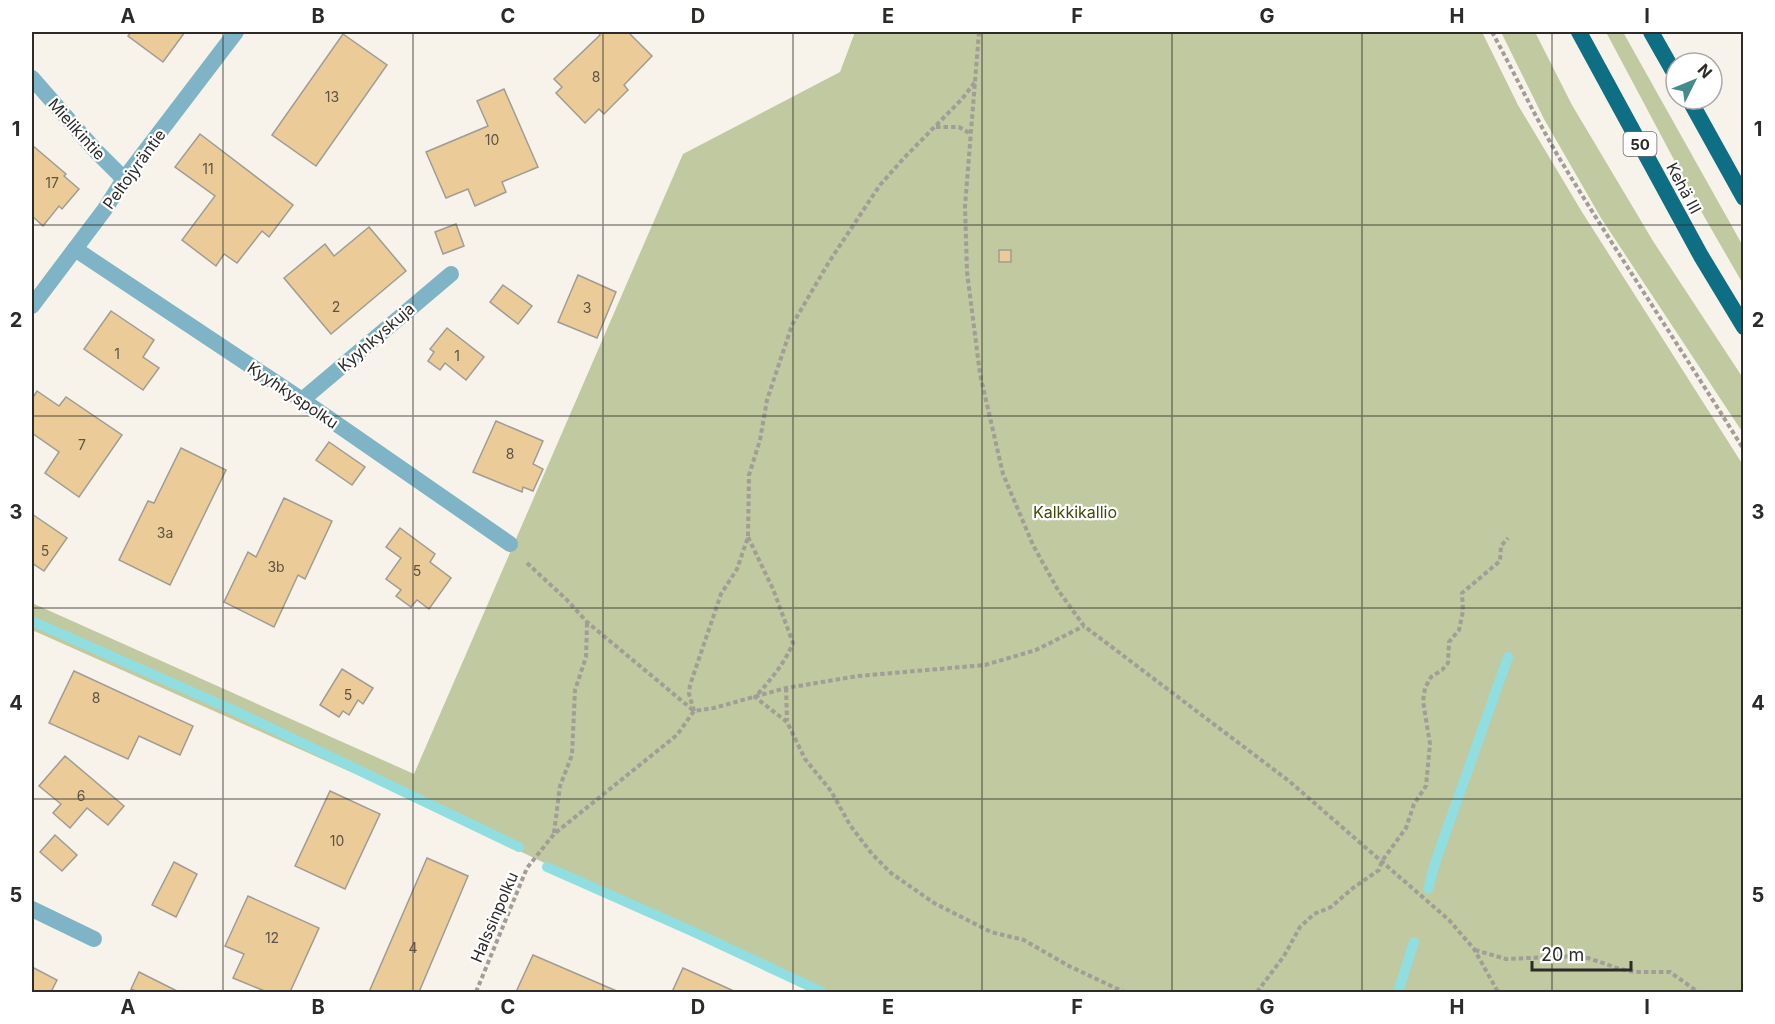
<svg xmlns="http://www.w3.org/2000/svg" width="1775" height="1024" font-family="Inter,sans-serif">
	<rect width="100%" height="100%" fill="#f8f3ea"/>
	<!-- green -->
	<g fill="#c0c99f">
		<polygon points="855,32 1482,32 1518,105 1582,212 1743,465 1743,992 822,992 680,928 407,797 32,630 32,603 414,774 683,154 840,72"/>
		<polygon points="1501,32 1535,32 1572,105 1653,241 1743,378 1743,433 1601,218 1544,119"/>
		<polygon points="1606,32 1623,32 1743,246 1743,284 1705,218"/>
	</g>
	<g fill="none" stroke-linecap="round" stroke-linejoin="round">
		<!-- stream -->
		<g stroke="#91dee0" stroke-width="10">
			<polyline points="32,621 233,710 519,847"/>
			<polyline points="547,867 696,933 822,992"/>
			<polyline points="1428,889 1436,860 1508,657"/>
			<polyline points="1398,992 1414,942"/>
		</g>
	</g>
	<!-- building -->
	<g fill="#ebcc98" stroke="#a09c93" stroke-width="1.5">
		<polygon points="131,32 185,32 163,62 128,36"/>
		<polygon points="601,32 628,32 652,56 624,85 628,90 604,114 599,109 585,123 556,93 562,87 554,79 600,35 599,33"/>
		<polygon points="343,34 387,65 316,166 272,135"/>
		<polygon points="504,89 538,167 502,182 506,192 475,206 468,189 446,198 426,152 488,126 477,101"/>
		<polygon points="200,134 293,205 269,237 262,231 237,263 224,254 216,266 182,240 215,196 175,167"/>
		<polygon points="32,145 66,174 64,176 79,189 62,209 59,206 43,226 32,216"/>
		<polygon points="456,224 464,246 443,254 435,232"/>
		<polygon points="369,227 406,271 331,334 284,278 325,244 334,256"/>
		<rect x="999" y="250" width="12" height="12"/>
		<polygon points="578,275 616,292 597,338 558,322"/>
		<polygon points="503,285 532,306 518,324 490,302"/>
		<polygon points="111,311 154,340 143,357 159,368 143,390 84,349"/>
		<polygon points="447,328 484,357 466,380 445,363 440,370 428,361 434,352 430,349"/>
		<polygon points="37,391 59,406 66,397 122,435 79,497 45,473 59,452 32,433 32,399"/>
		<polygon points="496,421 543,441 533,464 543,469 533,491 523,487 522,492 473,472"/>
		<polygon points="329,442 365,467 352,485 316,460"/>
		<polygon points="181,448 226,470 170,585 119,560 148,501 154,503"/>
		<polygon points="284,498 332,521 305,579 298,575 274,627 224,602 248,552 256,557"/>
		<polygon points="32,514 67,538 44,571 32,563"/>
		<polygon points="400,528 435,554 430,562 451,578 429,609 417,600 411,607 396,596 401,590 386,579 401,558 386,547"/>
		<polygon points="342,669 373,688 363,704 358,700 349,715 343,711 339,717 320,705"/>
		<polygon points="74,671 193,726 180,755 139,736 128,759 49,723"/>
		<polygon points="65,756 124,806 108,825 87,808 70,828 53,813 61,804 39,786"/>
		<polygon points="330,791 380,814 345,889 295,866"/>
		<polygon points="55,835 77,855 62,871 40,852"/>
		<polygon points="427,858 468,876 419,992 369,992"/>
		<polygon points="174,862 197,874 176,917 152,905"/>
		<polygon points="248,896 319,928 290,992 267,992 233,978 244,954 225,946"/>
		<polygon points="533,955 619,992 516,992"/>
		<polygon points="32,967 57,980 51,992 32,992"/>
		<polygon points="683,968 736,992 672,992"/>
		<polygon points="139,972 179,992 138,992 131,989"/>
	</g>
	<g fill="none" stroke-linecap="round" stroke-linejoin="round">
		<!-- path -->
		<g stroke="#a19d97" stroke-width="4" stroke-dasharray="4.5 3" stroke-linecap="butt">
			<polyline points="979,32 965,206 967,272 980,374 1003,474 1033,545 1058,590 1084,626 1289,781 1449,920 1474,949 1498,992"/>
			<path d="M 1492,32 C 1515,74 1536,119 1561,161 C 1620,258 1684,353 1744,450"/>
			<polyline points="936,127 959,127 971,134"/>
			<path d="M 748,537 L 773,589 L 793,643 C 784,664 770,681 755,697 L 787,722 L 805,759 L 831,791 L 850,825 L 872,854 L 891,873 L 934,903 L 991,932 L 1024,940 L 1069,966 L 1124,992"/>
			<polyline points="527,563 567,600 587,622 694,711"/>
			<polyline points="786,688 787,721"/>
			<polyline points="694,711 689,694 690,685 721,594 737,569 748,537 749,475 760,440 767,400 792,325 829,262 880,185 904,158 962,99 975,82"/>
			<polyline points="554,833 560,786 572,755 575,690 586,657 587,623"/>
			<polyline points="1475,950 1506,959 1574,956 1588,958 1620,969 1635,972 1670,972 1698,992"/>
			<polyline points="476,992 527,868 554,834 677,735 694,711 714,708 786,688 858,676 985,665 1036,650 1084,626"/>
			<polyline points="1257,992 1284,956 1300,927 1314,914 1331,907 1353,888 1379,870 1382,861 1406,828 1414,804 1426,786 1430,744 1423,701 1425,688 1431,677 1442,670 1448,663 1449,642 1459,630 1463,611 1462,593 1500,561 1501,546 1508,538"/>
		</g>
		<!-- minor -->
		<g stroke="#7eb4c5" stroke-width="16">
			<polyline points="32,78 95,150 124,179"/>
			<polyline points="75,249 302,400 510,544"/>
			<polyline points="32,306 105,209 124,179 236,32"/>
			<polyline points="302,400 451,274"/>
			<polyline points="32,909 94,939"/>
		</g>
		<!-- trunk -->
		<g stroke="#0e6e84" stroke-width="16">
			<polyline points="1579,32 1701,256 1744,327"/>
			<polyline points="1651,32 1676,76"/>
			<polyline points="1689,99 1744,198"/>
		</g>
	</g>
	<!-- grid -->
	<path fill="none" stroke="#2d2b28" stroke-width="1.5" stroke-opacity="0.55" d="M 223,32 L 223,992M 413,32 L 413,992M 603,32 L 603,992M 793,32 L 793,992M 982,32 L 982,992M 1172,32 L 1172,992M 1362,32 L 1362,992M 1552,32 L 1552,992M 32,225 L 1744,225M 32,416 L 1744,416M 32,608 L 1744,608M 32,799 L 1744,799"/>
	<g text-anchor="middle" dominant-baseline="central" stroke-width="4.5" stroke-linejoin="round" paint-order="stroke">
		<!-- number labels -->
		<g font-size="14" fill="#5c5344">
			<text x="596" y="76">8</text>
			<text x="332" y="96">13</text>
			<text x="492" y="139">10</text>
			<text x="208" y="168">11</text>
			<text x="52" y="182">17</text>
			<text x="336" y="306">2</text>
			<text x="587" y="307">3</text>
			<text x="117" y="353">1</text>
			<text x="457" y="355">1</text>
			<text x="82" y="444">7</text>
			<text x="510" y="453">8</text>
			<text x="165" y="532">3a</text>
			<text x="45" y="550">5</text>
			<text x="276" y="566">3b</text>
			<text x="417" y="570">5</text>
			<text x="348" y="694">5</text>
			<text x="96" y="697">8</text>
			<text x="81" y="795">6</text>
			<text x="337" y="840">10</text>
			<text x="272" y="937">12</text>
			<text x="413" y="947">4</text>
		</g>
		<!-- shield labels -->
		<rect fill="#fff" stroke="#6c6b68" stroke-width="1.5" x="1623.5" y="132" width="33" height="24" rx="4.5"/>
		<g font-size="15" font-weight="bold" fill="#2d2b28">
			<text x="1640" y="144">50</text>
		</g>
		<!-- street labels -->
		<g font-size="16" fill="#2d2b28" stroke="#fff">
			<text transform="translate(77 129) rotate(48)">Mielikintie</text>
			<text transform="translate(134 169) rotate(-54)">Peltojyräntie</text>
			<text transform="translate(1684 188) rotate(62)">Kehä III</text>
			<text transform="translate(376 337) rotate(-41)">Kyyhkyskuja</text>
			<text transform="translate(293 395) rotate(34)">Kyyhkyspolku</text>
			<text transform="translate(494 917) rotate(-67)">Halssinpolku</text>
		</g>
		<!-- park labels -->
		<g font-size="16" fill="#424b09" stroke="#fff">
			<text x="1075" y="512">Kalkkikallio</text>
		</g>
	</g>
	<!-- border -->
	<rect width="1775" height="1024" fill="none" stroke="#ffffff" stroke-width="66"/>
	<!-- north arrow -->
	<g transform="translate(1694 81) rotate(47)"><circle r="28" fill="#ffffff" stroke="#abaaa9" stroke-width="1.5"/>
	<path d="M0-4.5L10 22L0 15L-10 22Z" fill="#448c8b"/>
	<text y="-9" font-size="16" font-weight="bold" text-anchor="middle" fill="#2d2b28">N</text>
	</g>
	<!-- scale -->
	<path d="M1532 961v9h99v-9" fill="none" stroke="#2d2b28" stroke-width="3"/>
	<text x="1541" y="961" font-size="18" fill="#2d2b28" stroke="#ffffff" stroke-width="4.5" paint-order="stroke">20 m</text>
	<rect x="33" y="33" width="1709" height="958" fill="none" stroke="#2d2b28" stroke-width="2"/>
	<g font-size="20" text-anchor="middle" font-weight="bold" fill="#2d2b28">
		<text x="128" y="23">A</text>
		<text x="318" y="23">B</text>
		<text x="508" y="23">C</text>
		<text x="698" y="23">D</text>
		<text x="888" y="23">E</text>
		<text x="1077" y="23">F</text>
		<text x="1267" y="23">G</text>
		<text x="1457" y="23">H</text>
		<text x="1647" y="23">I</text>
		<text x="16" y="136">1</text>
		<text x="1758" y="136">1</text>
		<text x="16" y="327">2</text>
		<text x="1758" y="327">2</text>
		<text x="16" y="519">3</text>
		<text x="1758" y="519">3</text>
		<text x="16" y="710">4</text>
		<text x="1758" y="710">4</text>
		<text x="16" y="902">5</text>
		<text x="1758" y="902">5</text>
		<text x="128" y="1014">A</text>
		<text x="318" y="1014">B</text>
		<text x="508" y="1014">C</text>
		<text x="698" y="1014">D</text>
		<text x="888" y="1014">E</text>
		<text x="1077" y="1014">F</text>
		<text x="1267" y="1014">G</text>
		<text x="1457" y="1014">H</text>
		<text x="1647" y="1014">I</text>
	</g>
</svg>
